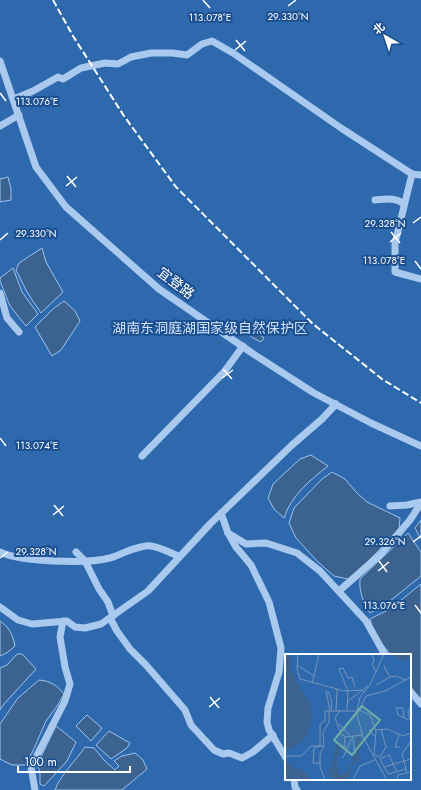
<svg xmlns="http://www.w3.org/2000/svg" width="421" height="790" font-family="Jost,'Noto Sans SC',sans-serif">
	<rect width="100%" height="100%" fill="#1b4f8f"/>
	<!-- green -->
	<path fill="#2e69ad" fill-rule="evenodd" d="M 0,0 L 421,0 L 421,790 L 0,790 ZM 286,655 L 410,655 L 410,779 L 286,779 Z"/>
	<!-- water -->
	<g fill="#3c6290" stroke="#9cc4f0">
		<polygon points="8,177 11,189 11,200 0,202 0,179"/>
		<polygon points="42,248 46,262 63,292 41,313 27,292 16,270 19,263"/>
		<polygon points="13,268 22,292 38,314 26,326 10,306 0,281 0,278"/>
		<polygon points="64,301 75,311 80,321 61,350 52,356 35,327 53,309"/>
		<polygon points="244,326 250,328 264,338 261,342 253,338 242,329"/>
		<path d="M 311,455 L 328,466 C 310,480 291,496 284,518 L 274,509 L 268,498 L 273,484 L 300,459 Z"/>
		<polygon points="332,472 345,479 356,492 367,502 400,518 399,529 360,570 348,579 334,576 318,562 296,538 289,523 294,508 322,479"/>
		<polygon points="421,520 421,539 415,528"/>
		<path d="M 408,533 L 421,552 L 421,576 L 385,605 L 370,613 C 363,602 359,592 360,579 Z"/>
		<polygon points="421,584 421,699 410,688 410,655 391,655 374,634 370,619 390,609"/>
		<path d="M 0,621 C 9,627 13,635 15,646 L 8,652 L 0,656 Z"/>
		<polygon points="17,654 22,654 36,669 4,704 0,710 0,668 7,665"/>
		<path d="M 39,680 C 50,681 57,685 64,694 L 57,706 L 46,721 L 32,753 L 25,765 L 12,765 L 0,759 L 0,724 L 18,698 Z"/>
		<polygon points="87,715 102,728 91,741 76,726"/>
		<polygon points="56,726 76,742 67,761 44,786 40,784 40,771 37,765"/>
		<polygon points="109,731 130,743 127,748 111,759 96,745"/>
		<path d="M 85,747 L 94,748 L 104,760 L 115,770 L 119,766 L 114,761 L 122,756 L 135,753 L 143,760 L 147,769 L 122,790 L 55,790 C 59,777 77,759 85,747 Z"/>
	</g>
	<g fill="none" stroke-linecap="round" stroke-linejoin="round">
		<!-- minor -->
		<g stroke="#a9c9ee" stroke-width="7">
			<polyline points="0,61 36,167 66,207 159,289 252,353 314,393 371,423 421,446"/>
			<polyline points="14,99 33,91 58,77 63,79 81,68 105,63 118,64 131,57 151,53 172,53 187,55 202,44 212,41 233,53 341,128 412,174 421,175"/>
			<polyline points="0,126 19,115"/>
			<polyline points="412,174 395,243 395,272 421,279"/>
			<path d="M 375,200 C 387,199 395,197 404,204"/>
			<polyline points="0,293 7,318 19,332"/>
			<polyline points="142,456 224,372 243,346"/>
			<polyline points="390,506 407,505 421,502"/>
			<polyline points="221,513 228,533 236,547 251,565 269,602 281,648 279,672 268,708 267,722 269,730 286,758"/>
			<polyline points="228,533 246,544 266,543 297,553 320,571 366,621 385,655"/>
			<path d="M 0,552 C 21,562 87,564 110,558 C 119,555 142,544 151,546 C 160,547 170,553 179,556"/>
			<polyline points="76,552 85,561 99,589 108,602 113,616"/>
			<polyline points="339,591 381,554 410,520 421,503"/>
			<polyline points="0,607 18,620 32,624 67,621 75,627 85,628 101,624 148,591 210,524 292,445 322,419 336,404"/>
			<polyline points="110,618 117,631 130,649 146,665 185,710 191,725 214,750 223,754 229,753 242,758 253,752 273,735"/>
			<polyline points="410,691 421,704"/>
			<polyline points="294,779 295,787 297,790"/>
			<polyline points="35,790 31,767 65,701 70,684 65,667 60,637 63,621"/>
		</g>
		<!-- rail -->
		<polyline stroke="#fff" stroke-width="2" stroke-dasharray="7 3" stroke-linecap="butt" points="53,0 73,36 124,116 176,187 313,324 382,379 421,403"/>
	</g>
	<!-- ticks -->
	<path fill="none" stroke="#fff" stroke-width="1.5" d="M 203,0 L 210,8M 288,6 L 296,0M 236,40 L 245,51M 235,50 L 246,41M 0,93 L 6,101M 67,176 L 76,187M 66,186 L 77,177M 413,223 L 421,217M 391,232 L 400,243M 0,240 L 8,233M 390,242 L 401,233M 415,261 L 421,269M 223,369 L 232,379M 222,378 L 233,370M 0,438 L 6,446M 54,505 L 63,516M 53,515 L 64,506M 413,542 L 421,536M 0,558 L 8,552M 379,561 L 387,572M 378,571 L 389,562M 415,605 L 421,613M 210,697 L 219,708M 209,707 L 220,698"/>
	<g text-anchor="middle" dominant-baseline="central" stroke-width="4" stroke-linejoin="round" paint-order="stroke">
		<!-- street labels -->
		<g font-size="14" fill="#fff" stroke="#1b4f8f">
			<text transform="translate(176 283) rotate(37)">宜登路</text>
		</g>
		<!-- park labels -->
		<g font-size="14" fill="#cfe3fa" stroke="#1b4f8f">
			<text x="210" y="328">湖南东洞庭湖国家级自然保护区</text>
		</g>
	</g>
	<!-- overview -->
	<g transform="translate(285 654)">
		<rect width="126" height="126" fill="#1b4f8f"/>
		<path d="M 0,0 L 126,0 L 126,126 L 0,126 Z" fill="#2e69ad"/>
		<path d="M 0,0 L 10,0 L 6,1 L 5,13 L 15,35 L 26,50 L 27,62 L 23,81 L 15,89 L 0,97 ZM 106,0 L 126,0 L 126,6 L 122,4 L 119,8 ZM 71,83 L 74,83 L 77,89 L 74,98 L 76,106 L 66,112 L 64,126 L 48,126 L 41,114 L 46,116 L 51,91 L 56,92 L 54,97 L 55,101 L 52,104 L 53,119 L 58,121 L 62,119 L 65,110 L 68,107 L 67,104 L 71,100 ZM 2,108 L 10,114 L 18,115 L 26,126 L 0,126 L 0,109 Z" fill="#3c6290"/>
		<path fill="none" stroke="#7695bc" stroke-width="1" d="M 13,0 L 12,14 L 15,25 L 52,35 L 51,57M 87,0 L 89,6 L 87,11 L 91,17M 12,11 L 29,22 L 27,29M 99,12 L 105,23 L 111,22 L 121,26M 29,22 L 34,0M 91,31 L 105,23M 52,35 L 58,37 L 77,36 L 79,38M 63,47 L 83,32M 126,52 L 123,58 L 126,68M 45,56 L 41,38 L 44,38 L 47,50 L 46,56M 55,56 L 50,64 L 56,80 L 61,83 L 77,81M 62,56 L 63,37 L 54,15 L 58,14 L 63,24 L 67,23 L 70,33M 74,56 L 85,61 L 91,77 L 89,101M 72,57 L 75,43 L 85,31 L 99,0M 119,63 L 118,54 L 111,54 L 113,61 L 124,66M 54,70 L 65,82M 89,74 L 84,77 L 91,83M 91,76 L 102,75 L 118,82 L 126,79M 114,81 L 110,93 L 115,93M 60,83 L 59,92 L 62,93M 68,84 L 70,100M 39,92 L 35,100 L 35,113 L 40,126M 90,101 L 95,103 L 101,93 L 96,75M 58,104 L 68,82M 0,105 L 2,102 L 16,102 L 26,92 L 39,92 L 38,79 L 44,68 L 44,57M 35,109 L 28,109 L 29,94 L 35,92 L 35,70 L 40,67 L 40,57 L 73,57M 99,113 L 95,105 L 104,101 L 112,118M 121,115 L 103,120 L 99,113 L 126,105M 122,119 L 117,100 L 126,87M 68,126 L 75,112 L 90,106M 102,126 L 78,83 L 72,60 L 81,42 L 100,37 L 126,23M 112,126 L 113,121 L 126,118"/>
		<path fill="#6fada8" fill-opacity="0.15" stroke="#6fada8" stroke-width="2" d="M 77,52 L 95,66 L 67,101 L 49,86 Z"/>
		<rect width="126" height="126" fill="none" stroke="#fff" stroke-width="2"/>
	</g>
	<g font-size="10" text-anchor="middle" fill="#fff" stroke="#1b4f8f" stroke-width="4" stroke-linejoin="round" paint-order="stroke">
		<text x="288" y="20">29.330°N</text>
		<text x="210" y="21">113.078°E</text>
		<text x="37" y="105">113.076°E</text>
		<text x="385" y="227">29.328°N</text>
		<text x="36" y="237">29.330°N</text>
		<text x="384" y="264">113.078°E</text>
		<text x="37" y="449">113.074°E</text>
		<text x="385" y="545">29.326°N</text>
		<text x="36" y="555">29.328°N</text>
		<text x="384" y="609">113.076°E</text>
	</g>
	<!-- north arrow -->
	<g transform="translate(385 36) rotate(321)" stroke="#1b4f8f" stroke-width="3" paint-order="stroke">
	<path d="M0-3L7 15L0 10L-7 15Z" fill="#ffffff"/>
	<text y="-6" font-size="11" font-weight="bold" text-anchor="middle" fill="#ffffff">北</text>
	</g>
	<!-- scale -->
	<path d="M18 766v6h112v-6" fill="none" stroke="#ffffff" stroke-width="2"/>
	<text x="24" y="766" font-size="12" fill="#ffffff" stroke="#1b4f8f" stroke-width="3" paint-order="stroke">100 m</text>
</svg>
